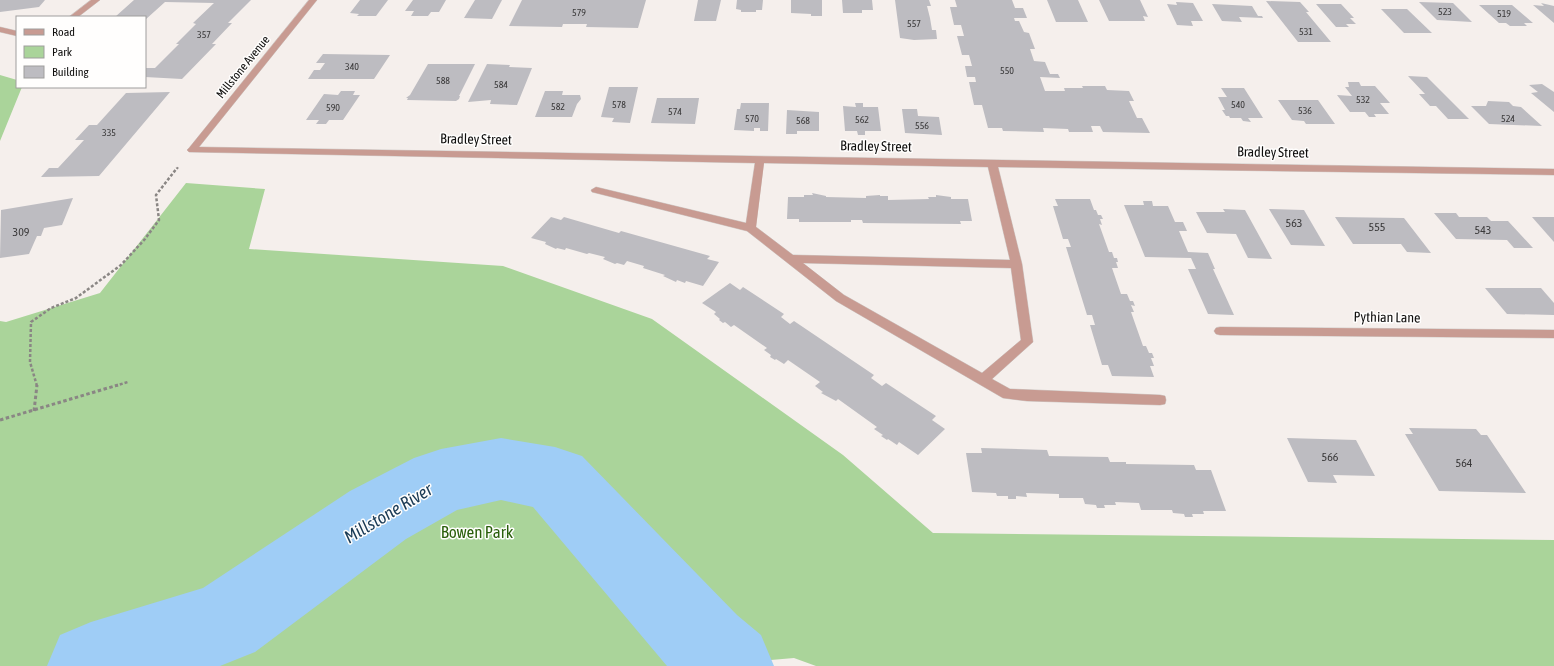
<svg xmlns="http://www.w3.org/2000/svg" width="1554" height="666" font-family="'Asap Condensed',sans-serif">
	<rect width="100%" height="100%" fill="#f5efec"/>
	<!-- green -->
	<g fill="#aad49a">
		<polygon points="0,75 17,80 17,87 22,87 0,141"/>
		<polygon points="186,183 265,189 249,249 503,266 652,319 843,455 933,533 1554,540 1554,666 816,666 794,658 759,661 765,666 0,666 0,321 6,322 100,293"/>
	</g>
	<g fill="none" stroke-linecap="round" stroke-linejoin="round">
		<!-- river -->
		<polygon fill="#9fcdf6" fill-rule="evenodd" points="501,438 555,447 582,456 737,615 761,635 774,666 667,666 533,507 501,500 457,510 406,539 255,652 220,666 47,666 60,635 91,622 203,588 350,491 414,458 441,449"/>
	</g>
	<!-- building -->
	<g fill="#bdbcc1">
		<polygon points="0,0 45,0 39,7 0,12"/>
		<polygon points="134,0 251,0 228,23 232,23 212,44 216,44 182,79 145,77 145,68 155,68 179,44 176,44 196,24 193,23 214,3 165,2 145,20 145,17 115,17"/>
		<polygon points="360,0 388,0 376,16 357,16 359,14 350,13"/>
		<polygon points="413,0 446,0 439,12 431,12 428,16 411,16 414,11 405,11"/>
		<polygon points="475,0 502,0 492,19 464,18"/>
		<polygon points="522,0 646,0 638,28 586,27 587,24 563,24 562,27 509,26"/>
		<polygon points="698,0 721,0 716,21 694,21"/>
		<polygon points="737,0 763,0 762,10 756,10 756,12 741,12 741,10 736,9"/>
		<polygon points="791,0 822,0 822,16 811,16 811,14 791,13"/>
		<polygon points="842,0 872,0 873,10 862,10 862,13 843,13"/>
		<polygon points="895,0 929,0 931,6 927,6 930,18 932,30 936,30 937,39 914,40 900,38"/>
		<polygon points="955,0 1012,0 1015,8 1023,8 1027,18 1014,18 1015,21 1019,21 1024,32 1029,33 1035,49 1030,49 1034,61 1045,62 1050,74 1058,74 1060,78 1040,77 1045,91 1065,91 1064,88 1083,88 1082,86 1105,86 1107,90 1129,91 1134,101 1129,101 1137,118 1142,118 1150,133 1103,132 1100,126 1091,126 1093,132 1069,132 1068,129 1043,128 1044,132 1003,131 1002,128 988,128 982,105 974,105 969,82 976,82 975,77 967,77 965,66 972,66 969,55 962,55 957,36 964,36 961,25 954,25 950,7 957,7"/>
		<polygon points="1047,0 1078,0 1088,22 1056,22"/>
		<polygon points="1099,0 1140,0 1148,17 1143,16 1145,21 1109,21"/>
		<polygon points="1266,1 1300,2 1309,12 1306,12 1331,42 1298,42"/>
		<polygon points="1176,2 1193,3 1203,21 1191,21 1193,26 1177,25 1167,4 1177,5"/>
		<polygon points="1419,2 1453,3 1472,22 1437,20"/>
		<polygon points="1541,3 1554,6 1554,23 1533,5 1544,6"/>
		<polygon points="1212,4 1252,6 1258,16 1262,16 1263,18 1239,17 1242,22 1222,21"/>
		<polygon points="1316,4 1341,4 1354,18 1350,18 1356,24 1346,24 1349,27 1336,27"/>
		<polygon points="1479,5 1512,5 1533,23 1524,23 1527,26 1510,26 1506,23 1499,23"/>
		<polygon points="1381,9 1407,9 1432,33 1404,33"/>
		<polygon points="323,54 390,55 374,79 308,79 314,70 320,70 325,63 316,63"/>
		<polygon points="428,64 475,64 459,96 460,96 459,99 456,101 407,100 408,98 406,98 410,95"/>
		<polygon points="487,64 510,65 509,67 532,68 517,105 490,104 491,100 468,102"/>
		<polygon points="1408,76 1427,77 1469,119 1448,119 1436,106 1430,106 1419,94 1425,94"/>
		<polygon points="1348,82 1359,82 1361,86 1375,86 1390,103 1380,103 1389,114 1374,114 1376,117 1369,117 1365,112 1350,112 1337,95 1352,96 1345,87 1349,87"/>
		<polygon points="1542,84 1554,92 1554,112 1531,93 1538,92 1529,85"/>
		<polygon points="609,87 638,87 630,123 612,122 614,118 601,117"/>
		<polygon points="1221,88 1244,88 1263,118 1248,118 1251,122 1243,121 1241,118 1230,118 1229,116 1226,116 1222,110 1225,110 1218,97 1227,97"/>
		<polygon points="341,91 355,91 353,95 360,95 343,120 329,120 326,124 316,124 319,120 306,120 324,94 338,95"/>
		<polygon points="545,91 563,91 562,95 580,95 581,99 577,104 572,117 535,117"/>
		<polygon points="170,92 99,176 41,177 49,168 58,168 84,140 75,140 89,125 97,125 126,93"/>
		<polygon points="657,98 699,98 695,124 651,123"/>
		<polygon points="1278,100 1318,100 1335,124 1306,124 1304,121 1292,120"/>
		<polygon points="1488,101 1509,102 1513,106 1521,107 1542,126 1489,124 1471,106 1486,106"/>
		<polygon points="741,103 769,103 768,131 760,131 760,128 754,128 754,131 734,130 737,109 740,109"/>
		<polygon points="855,103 863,103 863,107 878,107 881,131 865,131 865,135 858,135 857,131 845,131 843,106 856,107"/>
		<polygon points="902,109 917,109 918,116 939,117 942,135 905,133"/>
		<polygon points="787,110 819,112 819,131 797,131 797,134 786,134"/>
		<polygon points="812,193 826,196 826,197 866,198 866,196 880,195 880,196 888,196 888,200 929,199 928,197 936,197 936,195 951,197 951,199 968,199 972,221 960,221 961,224 863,223 862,220 851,220 851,222 799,222 799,219 787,219 788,197 804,197 804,195 813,195"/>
		<polygon points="73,198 62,225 44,228 41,236 37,236 29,254 0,258 1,210"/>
		<polygon points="1055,199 1090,199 1094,210 1096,210 1098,215 1101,215 1103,219 1100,219 1102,225 1099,224 1109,252 1112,252 1114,258 1117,258 1118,262 1116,262 1118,268 1112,268 1121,294 1127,294 1130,301 1133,301 1135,306 1131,305 1134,312 1131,312 1143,346 1146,346 1149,353 1152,353 1154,358 1151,358 1154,366 1150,366 1154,377 1112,376 1108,365 1102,365 1090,325 1095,325 1092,315 1087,315 1066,247 1071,247 1068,239 1063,239 1053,206 1058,206"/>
		<polygon points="1143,201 1152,201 1153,206 1168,206 1175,222 1183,222 1187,231 1179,231 1188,252 1208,253 1215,269 1213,269 1234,315 1208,314 1188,269 1196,269 1191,258 1145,257 1124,205 1144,205"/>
		<polygon points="1223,209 1245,210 1272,259 1248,258 1236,234 1207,233 1196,212 1225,212"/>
		<polygon points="1269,209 1304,210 1325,246 1291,245"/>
		<polygon points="1434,213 1456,213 1459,217 1487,217 1491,221 1508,221 1533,248 1514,248 1507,240 1456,239"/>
		<polygon points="551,217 561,220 564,217 619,233 621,231 710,256 707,259 719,262 703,286 686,281 685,283 677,280 676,282 663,276 665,275 643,268 644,266 627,261 624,265 617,263 615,264 603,259 605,257 589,253 587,254 566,248 565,250 557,248 556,249 545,244 546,242 531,238"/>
		<polygon points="1335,217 1404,218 1431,253 1407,252 1401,244 1353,244"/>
		<polygon points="1532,217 1554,217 1554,242"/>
		<polygon points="730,283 740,290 743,287 784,314 781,317 790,324 794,321 874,375 871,378 882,386 886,383 936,416 932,420 945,429 918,455 899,442 897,445 888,439 887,440 881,436 883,435 874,429 877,427 838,399 836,401 821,393 823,392 815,386 820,382 788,360 784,364 776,359 775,360 770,357 771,355 764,350 767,348 734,325 731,327 725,322 723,323 719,320 720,319 714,314 716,312 702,303"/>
		<polygon points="1485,288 1541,288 1554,303 1554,315 1507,314"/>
		<polygon points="1409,428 1476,429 1481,435 1487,435 1526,493 1439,491 1405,434 1413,434"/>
		<polygon points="1287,438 1356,440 1375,476 1333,475 1337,483 1308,482"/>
		<polygon points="981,448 1047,450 1049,456 1108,457 1110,462 1126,462 1126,464 1194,465 1196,470 1211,470 1226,511 1203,511 1204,514 1192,514 1193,517 1185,517 1184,514 1173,513 1172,510 1141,510 1139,503 1115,502 1116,505 1104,505 1105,508 1097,508 1096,505 1085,504 1083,498 1059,498 1059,494 1026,493 1027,497 1016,496 1016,499 1008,499 1008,496 997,496 996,493 972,492 966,453 982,453"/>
	</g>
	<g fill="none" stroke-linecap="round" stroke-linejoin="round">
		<!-- minor casing -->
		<g stroke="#d0cbc8" stroke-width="1">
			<g id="minor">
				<polygon points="91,0 100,0 78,17 69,17"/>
				<path d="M 309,0 L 317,0 L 199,147 L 1554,169 L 1554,175 L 998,167 L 1022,264 L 1033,342 L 992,379 L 1010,389 L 1160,395 L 1165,396 L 1166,400 L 1165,404 L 1160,405 L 1027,401 L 1003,398 L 836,301 L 747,231 L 592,192 L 591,190 L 596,187 L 746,223 L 755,163 L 189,152 L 187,150 L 189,148 ZM 764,163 L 988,167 L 1010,260 L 793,255 L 756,227 ZM 803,263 L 1011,268 L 1021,340 L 982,373 L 844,295 Z"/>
				<polygon points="0,27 17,31 17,36 0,32"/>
				<polygon points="1220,327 1554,330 1554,338 1220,335 1216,334 1214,331 1216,328"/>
			</g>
		</g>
		<!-- path-far2 -->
		<polyline stroke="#8a8684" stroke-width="2" stroke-dasharray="2 1.5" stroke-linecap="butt" points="177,169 178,167"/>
		<!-- path-far1 -->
		<g stroke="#8a8684" stroke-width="2.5" stroke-dasharray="3 2" stroke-linecap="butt">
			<polyline points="37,386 30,362 31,322 51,308 76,298 121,265 145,239 159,220 156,195 177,168"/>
			<polyline points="115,386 128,382"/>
		</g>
		<!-- path -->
		<g stroke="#8a8684" stroke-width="3" stroke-dasharray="3.5 2.5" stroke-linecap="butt">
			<polyline points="34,411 37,385"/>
			<polyline points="0,420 118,385"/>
		</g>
		<!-- minor -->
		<use href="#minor" fill="#c89b92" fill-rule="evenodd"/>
	</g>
	<g text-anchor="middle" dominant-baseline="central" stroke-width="3" stroke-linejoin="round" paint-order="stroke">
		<!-- far-number labels -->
		<g font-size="10" fill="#3b3a3b">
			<text x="1445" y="11">523</text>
			<text x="579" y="12">579</text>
			<text x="1504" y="13">519</text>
			<text x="914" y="23">557</text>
			<text x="1306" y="31">531</text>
			<text x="204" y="34">357</text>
			<text x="352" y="66">340</text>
			<text x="1007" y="70">550</text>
			<text x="443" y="80">588</text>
			<text x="501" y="84">584</text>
			<text x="1363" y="99">532</text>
			<text x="619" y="104">578</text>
			<text x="1238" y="104">540</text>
			<text x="558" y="106">582</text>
			<text x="333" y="107">590</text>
			<text x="1305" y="110">536</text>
			<text x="675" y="111">574</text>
			<text x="752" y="118">570</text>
			<text x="1508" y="118">524</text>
			<text x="862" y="119">562</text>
			<text x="803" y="120">568</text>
			<text x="922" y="125">556</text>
			<text x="109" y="132">335</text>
		</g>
		<!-- far-street labels -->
		<g font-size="12" fill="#100f0e" stroke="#fffefd">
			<text transform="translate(243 67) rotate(-51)">Millstone Avenue</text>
		</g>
		<!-- number labels -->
		<g font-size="12" fill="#3b3a3b">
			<text x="1294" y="223">563</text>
			<text x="1377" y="227">555</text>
			<text x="1483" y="230">543</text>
			<text x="21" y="232">309</text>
			<text x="1330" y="457">566</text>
			<text x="1464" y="463">564</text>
		</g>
		<!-- street labels -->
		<g font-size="14" fill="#100f0e" stroke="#fffefd">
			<text transform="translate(476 139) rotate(1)">Bradley Street</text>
			<text transform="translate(876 146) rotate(1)">Bradley Street</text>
			<text transform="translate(1273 152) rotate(1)">Bradley Street</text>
			<text transform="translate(1387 317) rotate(1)">Pythian Lane</text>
		</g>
		<!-- near-park labels -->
		<g font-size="17" fill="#2a5f0b" stroke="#fffefd">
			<text x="477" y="532">Bowen Park</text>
		</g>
		<!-- near-water labels -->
		<g font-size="18" font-style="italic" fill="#193a55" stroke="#fffefd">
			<text transform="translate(388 513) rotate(-31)">Millstone River</text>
		</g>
	</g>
	<!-- legend -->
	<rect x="16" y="16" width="130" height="72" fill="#fffefd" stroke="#9f9e9d"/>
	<rect x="24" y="29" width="20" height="6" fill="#c89b92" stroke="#9f9e9d"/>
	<text x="52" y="36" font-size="12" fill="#100f0e">Road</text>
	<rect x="24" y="46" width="20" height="12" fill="#aad49a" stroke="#9f9e9d"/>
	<text x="52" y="56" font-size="12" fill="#100f0e">Park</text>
	<rect x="24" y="66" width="20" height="12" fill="#bdbcc1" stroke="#9f9e9d"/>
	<text x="52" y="76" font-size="12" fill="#100f0e">Building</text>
</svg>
